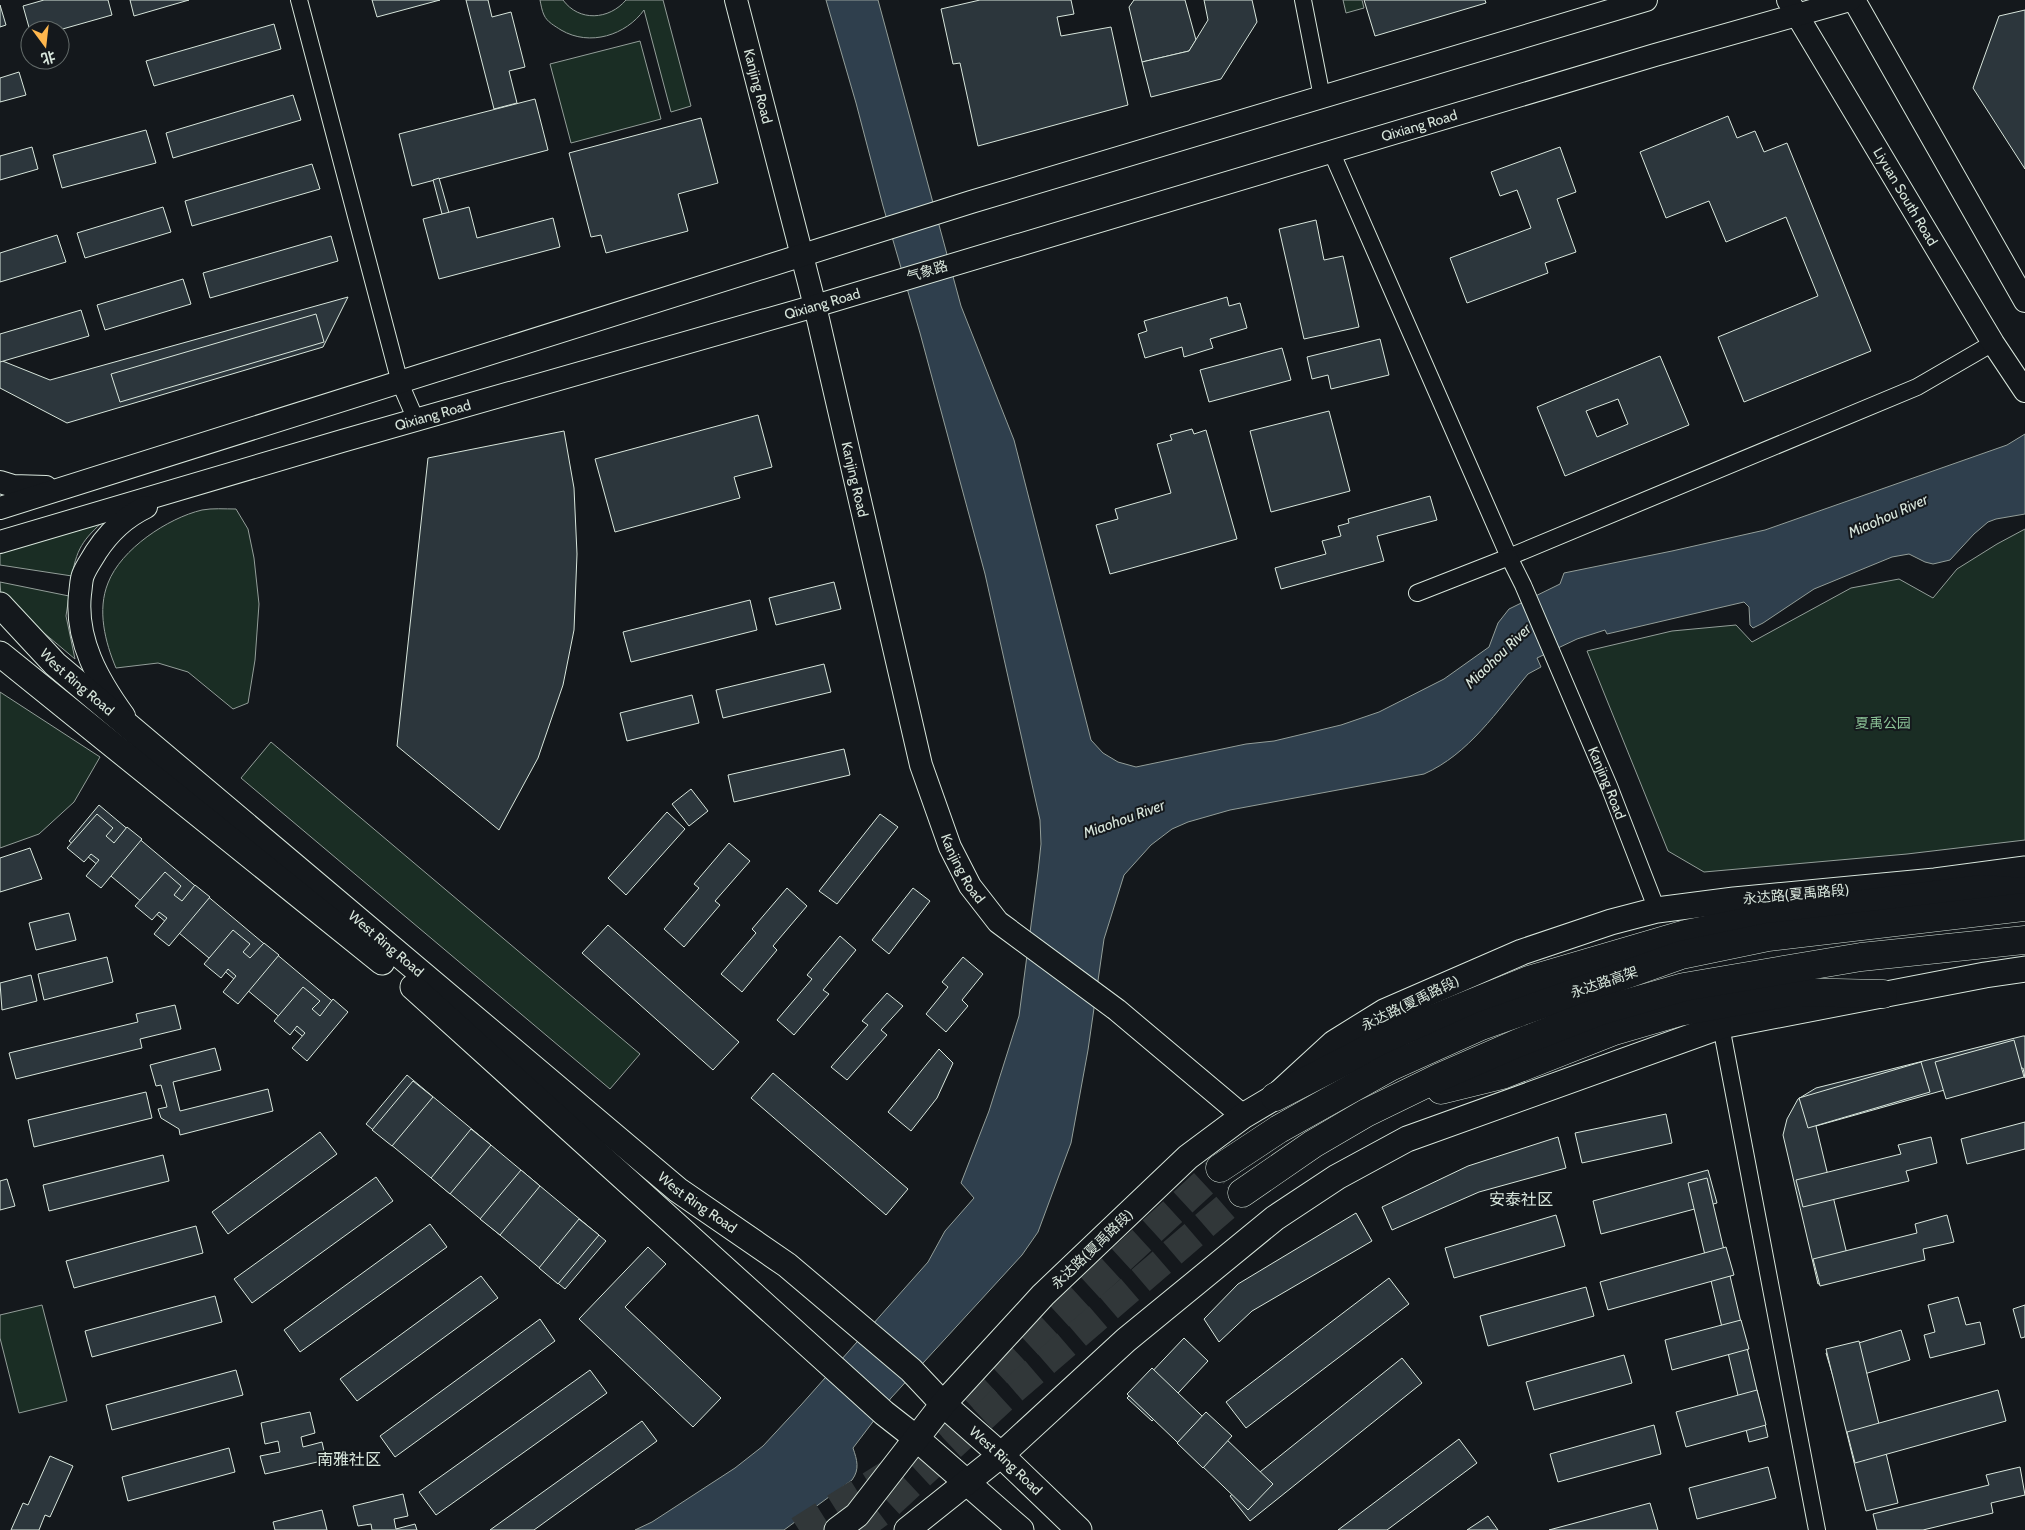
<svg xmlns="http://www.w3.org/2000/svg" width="2025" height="1530" font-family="Cabin,'Noto Sans SC',sans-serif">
	<rect width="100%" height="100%" fill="#14181c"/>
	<!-- green -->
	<g fill="#1a2d24" stroke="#939e99">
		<path d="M 540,0 L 563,0 C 579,22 609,20 626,0 L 663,0 L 691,106 L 671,112 L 644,10 C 626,35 590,47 561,30 C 555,26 547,22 544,15 C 542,11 541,5 540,0 Z"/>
		<polygon points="1343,0 1362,0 1364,8 1346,13"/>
		<polygon points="640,41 661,119 571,143 550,64"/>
		<path d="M 236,509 L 248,529 L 254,558 L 259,604 L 255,660 L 248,703 L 233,709 L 188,672 L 158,663 L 116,668 C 105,642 97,610 108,583 C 121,549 168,518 202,510 C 212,508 225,509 236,509 Z"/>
		<path d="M 109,516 C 86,537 77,545 72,576 L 0,565 L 0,550 Z"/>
		<polygon points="2025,529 2025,840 1907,854 1704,872 1668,851 1587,651 1672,631 1736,625 1752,642 1851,588 1899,579 1933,598 1957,569 1997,544"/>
		<polygon points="0,582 69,596 66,616 75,659 1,597"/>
		<polygon points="0,692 100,757 74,802 39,834 0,848"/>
		<polygon points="271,742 640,1054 610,1089 241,778"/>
		<polygon points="42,1305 67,1401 19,1413 0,1338 0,1315"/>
	</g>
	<!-- water -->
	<path fill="#2f3f4d" stroke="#939e99" d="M 826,0 L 878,0 L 961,306 L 1014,440 L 1091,740 L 1103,753 L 1118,762 L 1136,767 L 1246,744 L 1274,741 L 1341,725 L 1379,712 L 1444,679 L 1489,647 L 1498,623 L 1509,609 L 1560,584 L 1564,573 L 1672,551 L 1765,530 L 2007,445 L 2025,434 L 2025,514 L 1996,519 L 1988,522 L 1974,534 L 1950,560 L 1933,564 L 1925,562 L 1909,554 L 1892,557 L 1814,589 L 1763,623 L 1753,628 L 1750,625 L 1749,607 L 1744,602 L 1607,634 L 1605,630 L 1577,639 L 1537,658 L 1541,667 L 1528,674 C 1497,711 1469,754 1424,774 L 1230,810 L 1188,822 L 1172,829 L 1151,845 L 1124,875 L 1104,939 L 1088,1050 L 1071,1143 L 1038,1232 L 1022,1255 L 891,1398 L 853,1448 C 857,1460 860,1469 852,1480 L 784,1530 L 635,1530 L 652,1522 L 735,1468 L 763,1446 L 801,1405 L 928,1262 L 945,1231 L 974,1198 L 961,1183 L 989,1111 L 1019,1016 L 1038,872 L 1041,844 L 1040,820 L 985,574 L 920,333 L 883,206 L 856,103 Z"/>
	<!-- building -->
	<g fill="#2c363c" stroke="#d8e6dc" fill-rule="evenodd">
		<polygon points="44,0 108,0 112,15 59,30 30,31 23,6"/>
		<polygon points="130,0 189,0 134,16"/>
		<polygon points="372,0 440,0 377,17"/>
		<polygon points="466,0 488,0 492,17 511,12 525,67 509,71 517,103 494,109"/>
		<polygon points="980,0 1071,0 1074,14 1057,17 1061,36 1111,27 1128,105 978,146 960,63 953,64 941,9"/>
		<polygon points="1134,0 1185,0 1196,40 1189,51 1142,62 1129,7"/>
		<polygon points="1204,0 1252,0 1257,22 1221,79 1151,97 1142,62 1189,51 1208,20"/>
		<polygon points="1364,0 1485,0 1486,3 1375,36"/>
		<polygon points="0,5 6,25 0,27"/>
		<polygon points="2025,10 2025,169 1973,88 1999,16"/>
		<polygon points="274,24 281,49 154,86 146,61"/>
		<polygon points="19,72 26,95 0,102 0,78"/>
		<polygon points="293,95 301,120 173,158 166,133"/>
		<polygon points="535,99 548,150 412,186 399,134"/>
		<polygon points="1728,116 1737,138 1755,131 1764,152 1787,143 1871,351 1744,402 1718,337 1818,296 1786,217 1726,242 1709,201 1666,218 1640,152"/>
		<polygon points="701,118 718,183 678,194 688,231 606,253 601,235 591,237 569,153"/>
		<polygon points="146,130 156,163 62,188 53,155"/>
		<polygon points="32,147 38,169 0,180 0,156"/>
		<polygon points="1560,147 1576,192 1557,199 1576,252 1545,263 1548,273 1467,303 1450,258 1531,228 1517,190 1500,196 1491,172"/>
		<polygon points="312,164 320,189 192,226 185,201"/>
		<polygon points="439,178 449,213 442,214 433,180"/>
		<polygon points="163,207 171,232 85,258 77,233"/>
		<polygon points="469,207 477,238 553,218 560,247 439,279 423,219"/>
		<polygon points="1316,220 1324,260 1343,256 1359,327 1304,339 1279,229"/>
		<polygon points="57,235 66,262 0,282 0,253"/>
		<polygon points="331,236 338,261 210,298 203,273"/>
		<polygon points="183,279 191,304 105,330 97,305"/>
		<polygon points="348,297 323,347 67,423 0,388 0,360 50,380"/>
		<polygon points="1227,297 1229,306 1240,303 1247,328 1210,339 1213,348 1184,357 1182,347 1145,358 1138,334 1147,331 1144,321"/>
		<polygon points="81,310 89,336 0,362 0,334"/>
		<polygon points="316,314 324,342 120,402 111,374"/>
		<polygon points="1380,339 1389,375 1331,389 1328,375 1312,379 1307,357"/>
		<polygon points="1282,348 1291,380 1209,402 1200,370"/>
		<path d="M 1660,356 L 1689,425 L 1565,476 L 1537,407 ZM 1618,399 L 1628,424 L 1597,437 L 1586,411 Z"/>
		<polygon points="1329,411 1350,491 1271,512 1250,431"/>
		<polygon points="758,415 772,467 734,477 740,498 615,532 595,459"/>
		<polygon points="1192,429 1194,434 1206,430 1237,539 1110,574 1096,525 1118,519 1115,509 1171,493 1157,444 1172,440 1170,435"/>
		<polygon points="564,431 574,488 577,554 574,630 563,685 538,758 499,830 397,746 428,458"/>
		<polygon points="1430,496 1437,520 1377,536 1384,561 1281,589 1275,568 1326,554 1322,541 1341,536 1338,526 1349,523 1348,519"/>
		<polygon points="834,582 841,609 776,625 769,598"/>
		<polygon points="750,600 757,630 631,662 623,632"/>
		<polygon points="824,664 831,692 723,718 716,690"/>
		<polygon points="692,695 699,723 627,741 620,713"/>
		<polygon points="844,749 850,775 734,802 728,775"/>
		<polygon points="691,789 708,811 689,826 672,804"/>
		<polygon points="99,805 337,1005 307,1040 69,841"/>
		<polygon points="667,812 685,829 626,895 608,878"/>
		<polygon points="97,814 113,828 106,836 114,843 127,827 142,839 101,888 86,876 99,860 91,854 84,862 67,848"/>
		<polygon points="880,814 898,827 837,904 819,891"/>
		<polygon points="729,843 750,861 715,901 720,905 684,947 664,929 699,888 694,884"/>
		<polygon points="30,848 42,879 0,892 0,858"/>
		<polygon points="165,872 181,886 174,895 182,901 195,885 210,897 169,946 154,934 167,918 159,912 152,920 135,906"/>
		<polygon points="787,888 807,906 773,946 777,950 742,992 721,974 756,933 752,929"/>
		<polygon points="913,888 930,901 889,954 872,940"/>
		<polygon points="69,913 76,940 36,950 29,923"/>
		<polygon points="608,925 739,1042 713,1070 582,953"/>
		<polygon points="233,930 250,944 243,952 250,958 264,943 279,955 238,1004 223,992 236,976 228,969 221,978 204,964"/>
		<polygon points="840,936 856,950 823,990 829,994 794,1035 777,1020 812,979 807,975"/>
		<polygon points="107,957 113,982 44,1000 38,974"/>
		<polygon points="963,957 983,974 962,1000 968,1006 946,1032 926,1014 948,987 942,982"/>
		<polygon points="31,975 37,1001 2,1010 0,983"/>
		<polygon points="303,987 320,1001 312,1009 320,1016 333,999 348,1012 307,1061 292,1048 305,1033 297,1026 290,1035 274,1021"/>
		<polygon points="887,993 903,1006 881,1030 887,1035 847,1080 831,1067 868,1025 862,1021"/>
		<polygon points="175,1005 181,1029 140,1039 142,1048 16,1079 9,1053 138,1022 136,1014"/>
		<polygon points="2023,1036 2025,1036 2025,1078 2023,1068 1816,1126 1852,1275 1818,1284 1783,1135 1787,1119 1798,1099 1816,1088"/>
		<polygon points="2014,1040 2024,1077 1946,1099 1935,1062"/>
		<polygon points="215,1048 221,1070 173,1082 180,1111 268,1089 273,1111 180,1135 179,1129 161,1118 158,1109 167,1107 161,1085 156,1086 150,1065"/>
		<polygon points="939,1049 953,1063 937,1098 911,1131 888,1112"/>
		<polygon points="1921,1062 1930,1092 1808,1128 1799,1098"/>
		<polygon points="773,1073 908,1189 886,1215 751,1098"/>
		<polygon points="407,1075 606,1241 565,1289 366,1124"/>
		<polygon points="413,1081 433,1097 392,1146 372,1130"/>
		<polygon points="146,1092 152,1118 34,1147 28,1120"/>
		<polygon points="1666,1114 1672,1143 1582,1163 1575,1133"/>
		<polygon points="2025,1122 2025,1149 1967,1164 1961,1139"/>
		<polygon points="471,1129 491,1145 450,1194 431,1178"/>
		<polygon points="320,1132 337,1154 228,1234 212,1212"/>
		<polygon points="1558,1137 1566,1168 1479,1192 1392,1230 1382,1207 1468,1166"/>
		<polygon points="1931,1137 1937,1163 1906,1171 1909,1181 1803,1207 1796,1180 1901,1154 1898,1145"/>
		<polygon points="163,1155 169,1181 49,1211 43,1185"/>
		<polygon points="521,1170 540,1186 500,1235 480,1219"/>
		<polygon points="1708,1170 1717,1203 1601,1234 1593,1201"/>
		<polygon points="376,1177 393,1201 252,1303 234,1279"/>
		<polygon points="1707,1178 1768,1437 1749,1442 1688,1183"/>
		<polygon points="7,1179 15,1206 0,1210 0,1181"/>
		<polygon points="1356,1213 1372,1241 1252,1311 1219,1342 1204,1319 1238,1284"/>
		<polygon points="1556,1215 1565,1246 1454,1278 1445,1248"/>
		<polygon points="1947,1215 1954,1242 1923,1249 1925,1260 1820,1286 1813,1259 1917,1233 1915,1224"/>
		<polygon points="579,1219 599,1235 558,1284 539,1268"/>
		<polygon points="430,1224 447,1247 300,1352 284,1330"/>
		<polygon points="196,1226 203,1253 74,1288 66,1261"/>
		<polygon points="648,1247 666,1264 625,1307 721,1398 693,1427 579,1319"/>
		<polygon points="1726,1247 1734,1275 1608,1310 1600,1282"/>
		<polygon points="481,1276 498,1298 357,1401 340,1379"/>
		<polygon points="1389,1278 1409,1304 1246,1428 1226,1402"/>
		<polygon points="1586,1287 1594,1316 1488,1346 1480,1316"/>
		<polygon points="215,1296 222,1322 92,1357 85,1331"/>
		<polygon points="1958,1297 1966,1325 1980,1322 1985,1344 1930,1358 1924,1335 1935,1332 1928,1305"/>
		<polygon points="2025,1305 2025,1337 2021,1338 2013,1309"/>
		<polygon points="540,1319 555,1341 395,1457 380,1436"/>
		<polygon points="1741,1320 1749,1349 1672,1370 1665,1340"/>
		<polygon points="1901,1330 1910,1360 1835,1383 1826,1353"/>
		<polygon points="1184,1338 1208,1361 1152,1421 1127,1398"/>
		<polygon points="1859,1341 1898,1503 1866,1511 1826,1349"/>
		<polygon points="1624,1355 1632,1383 1534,1410 1526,1382"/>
		<polygon points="1402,1358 1422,1383 1250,1521 1230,1496"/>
		<polygon points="1152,1368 1273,1484 1248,1510 1127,1394"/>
		<polygon points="236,1370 243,1395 112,1430 106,1405"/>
		<polygon points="590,1370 607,1393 436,1515 419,1492"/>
		<polygon points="1757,1390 1766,1425 1686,1447 1676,1412"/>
		<polygon points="1998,1390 2006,1421 1855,1463 1847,1432"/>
		<polygon points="310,1412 315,1433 301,1437 303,1447 322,1442 326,1460 265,1474 260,1456 280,1452 278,1441 265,1444 261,1423"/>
		<polygon points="1206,1412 1232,1436 1203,1468 1177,1443"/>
		<polygon points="642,1421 657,1441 534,1530 490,1530"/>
		<polygon points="1654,1425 1661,1454 1558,1482 1550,1454"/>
		<polygon points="1459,1439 1477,1463 1387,1530 1338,1530"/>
		<polygon points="229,1448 235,1472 128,1501 122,1477"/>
		<polygon points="50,1456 73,1466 50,1517 45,1515 39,1530 11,1530 23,1503 28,1505"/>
		<polygon points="1768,1467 1776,1498 1697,1519 1689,1488"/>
		<polygon points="2020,1467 2025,1495 1991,1503 1993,1513 1923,1530 1877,1530 1873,1514 1989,1485 1986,1475"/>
		<polygon points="403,1494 408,1516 394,1519 396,1529 415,1524 417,1530 372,1530 371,1524 358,1526 353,1506"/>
		<polygon points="1650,1503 1658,1530 1549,1530"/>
		<polygon points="322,1510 327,1530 275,1530 273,1522"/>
		<polygon points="1488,1516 1498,1530 1467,1530"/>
	</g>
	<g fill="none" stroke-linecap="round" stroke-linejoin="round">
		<!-- highway-tunnel -->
		<g stroke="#313739" stroke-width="28" stroke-dasharray="28 14" stroke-linecap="butt">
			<polyline points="936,1430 1220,1168"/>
			<polyline points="799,1530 888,1474"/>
			<polyline points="857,1530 881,1512 1005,1397 1242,1193"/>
		</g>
		<!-- street casing -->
		<g stroke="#d8e6dc" stroke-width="18">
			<g id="street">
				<polyline points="299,0 400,383 416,420"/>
				<polyline points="1303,0 1322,97"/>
				<polyline points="1331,151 1509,557 1917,387 1993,343"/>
				<path id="s1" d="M 1417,593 L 1509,557 L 1523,585 L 1609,786 L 1657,910"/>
				<polyline points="1721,1026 1817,1530"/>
			</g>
		</g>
		<!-- secondary casing -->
		<g stroke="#d8e6dc" stroke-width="24">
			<g id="secondary">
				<path id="s2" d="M 736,0 L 815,306 L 921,765 L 950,847 L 970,886 L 998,922 L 1117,1010 L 1243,1116"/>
				<path id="s3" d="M 1788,0 L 1993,343 L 2025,391"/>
				<polyline points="1854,0 2025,301"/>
				<polyline points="0,482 13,486 46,487"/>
				<polyline points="0,508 971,202 1646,0"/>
				<path id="s4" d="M 0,542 L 342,441 L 815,306 L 1655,55 L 1850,0"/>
				<path d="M 124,716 C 98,680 75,640 80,594 C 81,588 81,580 83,575 C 86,567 92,559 96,552 C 109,532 125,517 146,507"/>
			</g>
		</g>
		<!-- primary casing -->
		<g stroke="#d8e6dc" stroke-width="27">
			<g id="primary">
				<path id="s5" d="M 0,605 L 55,664 L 678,1190 L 787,1265 L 911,1370 L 943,1404 L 1001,1455 L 1079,1530"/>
				<polyline points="0,654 382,962"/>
				<polyline points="413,987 884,1413 916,1438 1021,1530"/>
				<polyline points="837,1530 857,1515 943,1404 1043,1295 1188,1157 1243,1116 1275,1097 1334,1043 1384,1012 1522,952 1611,922 1657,910 1734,900 1935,881 2025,869"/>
				<polyline points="907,1530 1001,1455 1126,1340 1275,1218 1337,1177 1407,1139 1721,1026 1985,975 2025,969"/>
			</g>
		</g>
		<!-- highway casing -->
		<g stroke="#d8e6dc" stroke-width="29">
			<g id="highway">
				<polyline points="1441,1090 1502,1075 1614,1031 1679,1012 1790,992 1883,994"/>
				<polyline points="1275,1097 1403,1031 1529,980 1686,934 1792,913 1982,889 2025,892"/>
				<polyline points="1220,1168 1279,1129 1390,1067 1481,1026 1681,955 1768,937 2025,907"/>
				<polyline points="1242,1193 1313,1144 1366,1113 1440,1077 1518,1043 1600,1011 1684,987 1861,957 2025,940"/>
			</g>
		</g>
		<!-- street -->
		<use href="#street" stroke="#14181c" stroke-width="16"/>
		<!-- secondary -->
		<use href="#secondary" stroke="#14181c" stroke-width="22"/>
		<!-- primary -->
		<use href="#primary" stroke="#14181c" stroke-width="25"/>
		<!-- highway -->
		<use href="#highway" stroke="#14181c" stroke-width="28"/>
	</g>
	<g text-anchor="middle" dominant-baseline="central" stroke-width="4" stroke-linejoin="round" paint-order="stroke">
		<!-- street labels -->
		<g font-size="14" fill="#d8e6dc" stroke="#14181c">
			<text stroke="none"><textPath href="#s2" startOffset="89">Kanjing Road</textPath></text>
			<text stroke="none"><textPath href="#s4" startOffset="1479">Qixiang Road</textPath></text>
			<text stroke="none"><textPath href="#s3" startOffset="229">Liyuan South Road</textPath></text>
			<text transform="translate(927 271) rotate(-17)">气象路</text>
			<text stroke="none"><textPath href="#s4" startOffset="856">Qixiang Road</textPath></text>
			<text stroke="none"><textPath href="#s4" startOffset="451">Qixiang Road</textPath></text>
			<text stroke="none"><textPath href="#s2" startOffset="494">Kanjing Road</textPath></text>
			<text stroke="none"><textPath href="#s5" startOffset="109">West Ring Road</textPath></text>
			<text stroke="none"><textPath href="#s1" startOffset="345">Kanjing Road</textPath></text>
			<text stroke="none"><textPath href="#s2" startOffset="899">Kanjing Road</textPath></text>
			<text transform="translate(1796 894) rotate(-5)">永达路(夏禹路段)</text>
			<text stroke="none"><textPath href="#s5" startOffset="514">West Ring Road</textPath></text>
			<text transform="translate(1604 982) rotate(-19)">永达路高架</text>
			<text transform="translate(1410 1003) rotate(-26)">永达路(夏禹路段)</text>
			<text stroke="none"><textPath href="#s5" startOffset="919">West Ring Road</textPath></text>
			<text transform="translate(1092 1249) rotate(-44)">永达路(夏禹路段)</text>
			<text stroke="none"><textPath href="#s5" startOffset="1322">West Ring Road</textPath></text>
		</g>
		<!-- park labels -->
		<g font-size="14" fill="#8ac095" stroke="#14181c">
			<text x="1883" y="723">夏禹公园</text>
		</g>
		<!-- water labels -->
		<g font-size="15" font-style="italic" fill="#d8e6dc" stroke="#14181c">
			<text transform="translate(1888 516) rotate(-24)">Miaohou River</text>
			<text transform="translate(1498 656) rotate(-44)">Miaohou River</text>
			<text transform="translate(1124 819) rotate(-20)">Miaohou River</text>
		</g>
		<!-- quarter labels -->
		<g font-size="16" fill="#d8e6dc" stroke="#14181c">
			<text x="1521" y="1199">安泰社区</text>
			<text x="349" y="1459">南雅社区</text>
		</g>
	</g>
	<!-- north arrow -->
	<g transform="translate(45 45) rotate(165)"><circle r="24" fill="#14181c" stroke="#626a69"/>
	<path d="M0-4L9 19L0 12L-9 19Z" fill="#ffb74d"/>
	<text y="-8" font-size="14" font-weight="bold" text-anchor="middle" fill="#d8e6dc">北</text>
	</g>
</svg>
